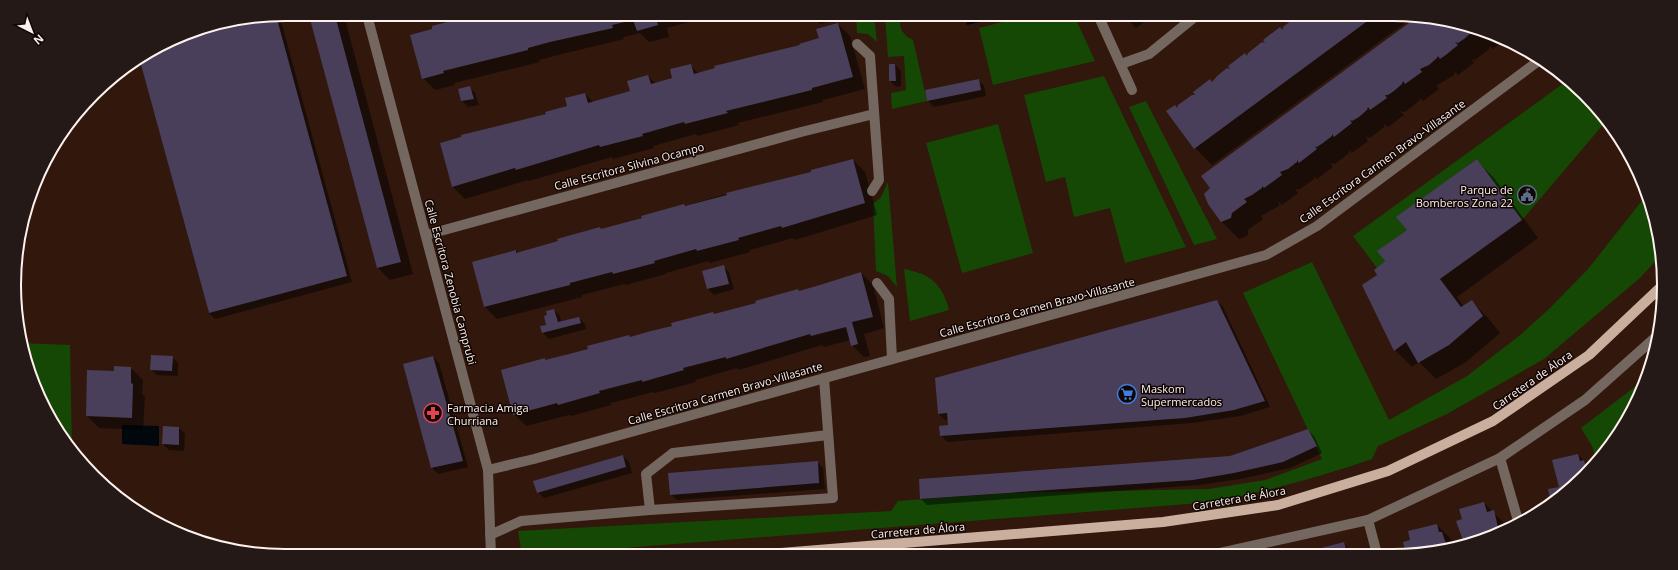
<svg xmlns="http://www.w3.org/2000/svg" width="1678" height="570" font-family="'Open Sans',sans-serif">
	<rect width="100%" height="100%" fill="#32170c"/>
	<!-- green -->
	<g fill="#154805">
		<polygon points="1074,15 1095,61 993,85 979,28 1026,16"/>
		<polygon points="856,16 874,16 877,42 868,34 857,33"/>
		<path d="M 885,16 L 901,16 C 898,27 902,35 913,40 L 927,101 L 892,109 L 891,93 L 906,90 L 904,56 L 888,57 Z"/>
		<polygon points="1104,76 1186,247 1125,263 1110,208 1074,217 1065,177 1046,182 1024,95"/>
		<polygon points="1568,80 1597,106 1607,120 1522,220 1477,159 1397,217 1407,230 1378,251 1385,261 1377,268 1353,236"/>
		<polygon points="1146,101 1217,239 1194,245 1129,107"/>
		<polygon points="998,124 1033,253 962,273 926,143"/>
		<polygon points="888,182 897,287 888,276 876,271 873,204 881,197"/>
		<path d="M 1648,193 L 1662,254 L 1640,278 L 1544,359 L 1447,414 L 1378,446 L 1372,459 C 1320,477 1268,491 1213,502 L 522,556 L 518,531 L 891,511 L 898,501 L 1008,493 L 1209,489 L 1265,480 L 1322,459 L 1243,293 L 1312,262 L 1389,420 L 1467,376 L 1519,336 L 1549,309 L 1588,269 Z"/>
		<path d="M 904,269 C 931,274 942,284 949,310 L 910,321 Z"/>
		<polygon points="21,343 70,345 72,451 60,436 23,355"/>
		<polygon points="1645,379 1628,421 1596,460 1592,446 1581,428"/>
	</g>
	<!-- water -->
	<g fill="#00080e">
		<polygon points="965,16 1007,16 967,25"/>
		<polygon points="122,425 159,426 159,446 122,444"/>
	</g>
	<!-- shadow -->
	<g fill="#0007">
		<polygon points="1299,14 1393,14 1413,17 1212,165 1195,148 1168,112 1178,109 1232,70 1302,18"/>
		<polygon points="1124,15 1154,15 1136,28"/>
		<polygon points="708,17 667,28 669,37 649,42 640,33 623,37 624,39 562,54 539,60 540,62 454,83 455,85 435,90 423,78 470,18"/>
		<polygon points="814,17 831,17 832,21 820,24"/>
		<polygon points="262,19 278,19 281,21 352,282 215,319 209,313 140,60 163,46"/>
		<polygon points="311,19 345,19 413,274 390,280 378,268"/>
		<polygon points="1463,23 1506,39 1493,49 1490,46 1489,49 1475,60 1471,59 1474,63 1458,75 1455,72 1454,75 1436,86 1439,89 1423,101 1420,98 1419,101 1405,112 1400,111 1404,115 1388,127 1384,124 1384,127 1370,138 1365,137 1368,141 1352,153 1349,150 1349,153 1335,164 1330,163 1333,167 1317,179 1314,176 1314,179 1300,189 1295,189 1298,193 1282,205 1279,202 1279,206 1261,216 1263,219 1248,230 1248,235 1242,238 1239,239 1222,222 1209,204"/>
		<polygon points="838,24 850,36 865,89 823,100 823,102 737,123 739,125 698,136 696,134 653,146 654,148 613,159 612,157 529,181 528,180 465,199 453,187 441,144 547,115 568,107 585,94 593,102 631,92 648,76 655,83 673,78 690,65 699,74 801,46 820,39"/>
		<polygon points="895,65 901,71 901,86 896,87 890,81"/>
		<polygon points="978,80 984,86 986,96 934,107 928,101"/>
		<polygon points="469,87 475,93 479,105 468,107 462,101 459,90"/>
		<polygon points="853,160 865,172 877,215 795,240 793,238 750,250 750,252 710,263 708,261 666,273 666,274 626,285 624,284 582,295 582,297 497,319 485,307 516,251 518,253 748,188 813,173"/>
		<polygon points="1477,161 1494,178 1538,238 1457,297 1464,307 1471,301 1488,318 1500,333 1466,362 1436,379 1419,362 1412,367 1395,350 1378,275 1408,230"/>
		<polygon points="723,266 729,272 734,289 714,295 708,289 703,271"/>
		<polygon points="861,273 873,285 884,328 864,334 870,356 864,357 852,345 850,340 824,347 822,345 739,370 737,368 695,380 696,382 655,393 653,392 611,403 611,405 571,416 569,415 526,426 514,414 545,359 546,361 800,292"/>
		<polygon points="1217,301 1223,307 1270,407 1240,416 1192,423 947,442 941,435 949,426 949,420 945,420 939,414 936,379"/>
		<polygon points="554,310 560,316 561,322 579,318 585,324 586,329 549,339 543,333 542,327 547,325"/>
		<polygon points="172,357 178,363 178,376 157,375 151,369"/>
		<polygon points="433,357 439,363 468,467 438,474 432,468 404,365"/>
		<polygon points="115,367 131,368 143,380 142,394 145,397 143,430 99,428 87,416 115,372"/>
		<polygon points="179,428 185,434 184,451 169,450 163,444"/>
		<polygon points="1308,430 1314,436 1322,453 1290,468 1240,479 1199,485 927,505 921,499 920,480 1230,457"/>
		<polygon points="1578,455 1590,466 1572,489 1552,502 1549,490 1560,487"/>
		<polygon points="623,456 629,462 632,473 544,498 538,492"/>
		<polygon points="817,462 823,468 825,489 677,500 671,494"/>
		<polygon points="1484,503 1510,529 1465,543 1464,520"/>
		<polygon points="1437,525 1454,542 1455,546 1429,554 1412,541"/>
		<polygon points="1344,543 1354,554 1312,554"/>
	</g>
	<!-- building -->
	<g fill="#493f5a">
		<polygon points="1298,14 1377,14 1194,149 1166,111 1175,105 1177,108 1178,105 1192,95 1195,95 1193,92 1210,79 1212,82 1217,76 1227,68 1230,69 1228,66 1245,53 1247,56 1248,53 1262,42 1265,43 1263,40 1280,27 1283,30 1283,27 1297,16 1300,17"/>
		<polygon points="656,17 658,25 637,31 633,20 612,25 613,28 550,42 528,48 528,50 443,71 444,73 422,79 410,35 432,29 432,26 462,18"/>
		<polygon points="1417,17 1463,23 1479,29 1475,33 1473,30 1472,32 1464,39 1458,43 1455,42 1458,45 1447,54 1440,59 1438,56 1437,58 1429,65 1420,69 1422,72 1405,84 1403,81 1402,84 1394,91 1388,95 1385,95 1387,98 1370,110 1368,107 1367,110 1359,117 1352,121 1350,120 1352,123 1334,137 1332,134 1332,136 1323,143 1317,147 1315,146 1317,149 1299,163 1297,160 1297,162 1288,169 1280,172 1282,175 1264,188 1262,186 1262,188 1252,195 1244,199 1247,202 1232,213 1231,218 1221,222 1208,204 1204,194 1210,188 1201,176"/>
		<polygon points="258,19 277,19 347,276 209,313 140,61 166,44"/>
		<polygon points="310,19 336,19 401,262 377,268"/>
		<polygon points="838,23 853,77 812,88 812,90 726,111 728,113 685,124 684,122 642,134 643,136 600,147 599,145 516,170 515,168 452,187 440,143 461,137 461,135 546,114 545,112 567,106 565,98 585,93 588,103 630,91 627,81 648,75 651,84 672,78 670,69 691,64 694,74 715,68 714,66 800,45 799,44 819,38 816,29"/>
		<polygon points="889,64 895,64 896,81 889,81"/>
		<polygon points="979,79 981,90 927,101 925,90"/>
		<polygon points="470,86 474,99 461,101 458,89"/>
		<polygon points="853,159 865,203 782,228 781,226 738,238 739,240 697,251 696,249 654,261 655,263 613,274 612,272 570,283 570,285 484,307 472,262 516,250 516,253 558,241 557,239 600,227 601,229 642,218 641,216 684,204 685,206 727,195 726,193 811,172 811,170"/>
		<polygon points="1477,159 1522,220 1440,279 1461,307 1472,300 1483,316 1449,345 1418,363 1406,342 1394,351 1362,285 1377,275 1374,270 1385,261 1377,251 1407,230 1396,217"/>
		<polygon points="724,265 729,284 707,289 702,271"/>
		<polygon points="861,272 873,317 852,322 858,344 851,346 846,327 811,336 810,334 726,359 726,357 683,368 684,370 642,382 642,380 599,391 600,393 558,405 557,403 513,415 501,370 545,358 545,360 569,354 588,349 587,346 629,335 630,337 651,331 672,326 671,323 713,312 714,314 756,303 755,301 798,289 799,291 820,285"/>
		<polygon points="1217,300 1265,401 1234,410 1185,418 940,436 939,426 948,425 947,413 938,414 935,378"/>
		<polygon points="554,309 558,322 579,317 581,323 542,333 540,326 546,325 544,316 547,315 546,311"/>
		<polygon points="151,355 173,356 172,371 150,370"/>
		<polygon points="433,356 463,461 431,468 403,364"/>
		<polygon points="114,366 131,367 131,383 133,384 132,418 86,416 87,370 114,371"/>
		<polygon points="163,426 179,427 179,445 162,444"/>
		<polygon points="1308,429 1317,446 1283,462 1234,473 1193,480 920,499 919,479 1230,456"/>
		<polygon points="1578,454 1580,461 1584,460 1587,470 1583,473 1577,482 1574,483 1574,485 1572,489 1551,502 1548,489 1559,487 1552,460"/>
		<polygon points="623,455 626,467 537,493 533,481"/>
		<polygon points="818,461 819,483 670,495 668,473"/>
		<polygon points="1484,502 1487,512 1494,510 1499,532 1464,543 1456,521 1462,519 1459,509"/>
		<polygon points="1437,524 1439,532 1442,532 1446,544 1443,545 1444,549 1429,554 1406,554 1403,542 1410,540 1408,531"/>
		<polygon points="1344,542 1347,552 1349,551 1350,554 1311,554 1310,551"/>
	</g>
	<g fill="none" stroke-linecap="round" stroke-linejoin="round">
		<!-- minor -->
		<g stroke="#74675f" stroke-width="10">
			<polyline points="1098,15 1132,90"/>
			<polyline points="368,19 488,470 491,556"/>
			<polyline points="857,44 870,56 879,180 872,191"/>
			<polyline points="1121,64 1149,54 1197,15"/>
			<polyline points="426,235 801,132 874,114"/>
			<polyline points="877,283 889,299 892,359"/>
			<polyline points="1500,458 1519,524"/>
			<polyline points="488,470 534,459 1266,255 1317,226 1541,59"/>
			<polyline points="650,510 646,474 673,453 828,435"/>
			<polyline points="1368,520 1377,554"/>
			<polyline points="490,535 521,521 650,510 833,498 824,378"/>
			<polyline points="1207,554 1220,553 1368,520 1500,458 1585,400 1658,335"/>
		</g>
		<!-- major -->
		<polyline stroke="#cbaf9e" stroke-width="10" points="757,555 1163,522 1278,505 1388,471 1493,421 1589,355 1663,285"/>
	</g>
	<!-- icons -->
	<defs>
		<g id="civic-ring" transform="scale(1)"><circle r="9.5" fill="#110603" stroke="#5c6f8a" stroke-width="1.5"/><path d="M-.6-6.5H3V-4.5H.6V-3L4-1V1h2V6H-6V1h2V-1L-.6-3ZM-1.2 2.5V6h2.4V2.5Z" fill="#5c6f8a"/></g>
		<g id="supermarket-ring" transform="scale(1)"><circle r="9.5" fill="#110603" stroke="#3f7fe0" stroke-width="1.5"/><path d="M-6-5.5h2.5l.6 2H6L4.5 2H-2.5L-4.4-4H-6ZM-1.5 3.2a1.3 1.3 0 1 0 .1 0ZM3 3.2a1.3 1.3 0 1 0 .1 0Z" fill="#3f7fe0"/></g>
		<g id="pharmacy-ring" transform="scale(1)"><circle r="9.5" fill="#110603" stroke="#e0444e" stroke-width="1.5"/><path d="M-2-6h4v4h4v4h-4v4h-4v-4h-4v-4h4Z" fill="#e0444e"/></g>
	</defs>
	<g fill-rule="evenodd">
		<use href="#civic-ring" x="1527" y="195"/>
		<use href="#supermarket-ring" x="1127" y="394"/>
		<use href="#pharmacy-ring" x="433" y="413"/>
	</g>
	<g text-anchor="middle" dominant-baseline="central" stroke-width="3" stroke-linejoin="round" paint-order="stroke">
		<!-- street labels -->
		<g font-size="11" fill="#fef2ee" stroke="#110603">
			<text transform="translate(1382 161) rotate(-36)">Calle Escritora Carmen Bravo-Villasante</text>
			<text transform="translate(629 166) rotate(-15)">Calle Escritora Silvina Ocampo</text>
			<text transform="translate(451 282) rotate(75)">Calle Escritora Zenobia Camprubi</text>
			<text transform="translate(1037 307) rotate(-15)">Calle Escritora Carmen Bravo-Villasante</text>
			<text transform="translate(1532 380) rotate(-35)">Carretera de Álora</text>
			<text transform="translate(725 393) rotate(-16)">Calle Escritora Carmen Bravo-Villasante</text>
			<text transform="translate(1239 498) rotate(-10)">Carretera de Álora</text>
			<text transform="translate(918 530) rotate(-5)">Carretera de Álora</text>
		</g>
		<!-- poi labels -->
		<g font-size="11" fill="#fef2ee" stroke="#110603" text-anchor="start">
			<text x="1513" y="189" text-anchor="end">Parque de<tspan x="1513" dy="13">Bomberos Zona 22</tspan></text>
			<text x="1141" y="388">Maskom<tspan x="1141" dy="13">Supermercados</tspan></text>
			<text x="447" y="407">Farmacia Amiga<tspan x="447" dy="13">Churriana</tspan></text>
		</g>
	</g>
	<!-- crop -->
	<path d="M0 0H1678V570H0ZM285 21H1393A264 264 0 0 1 1657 285V285A264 264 0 0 1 1393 549H285A264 264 0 0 1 21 285V285A264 264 0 0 1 285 21Z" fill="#241916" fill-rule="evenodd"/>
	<path fill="none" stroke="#fef2ee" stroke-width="2" d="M285 21H1393A264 264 0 0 1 1657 285V285A264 264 0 0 1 1393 549H285A264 264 0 0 1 21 285V285A264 264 0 0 1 285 21Z"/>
	<!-- north arrow -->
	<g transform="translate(32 32) rotate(138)" stroke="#110603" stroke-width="3" paint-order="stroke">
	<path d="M0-3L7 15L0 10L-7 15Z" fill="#fef2ee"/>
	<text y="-6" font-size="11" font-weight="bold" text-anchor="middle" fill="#fef2ee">N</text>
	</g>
</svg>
